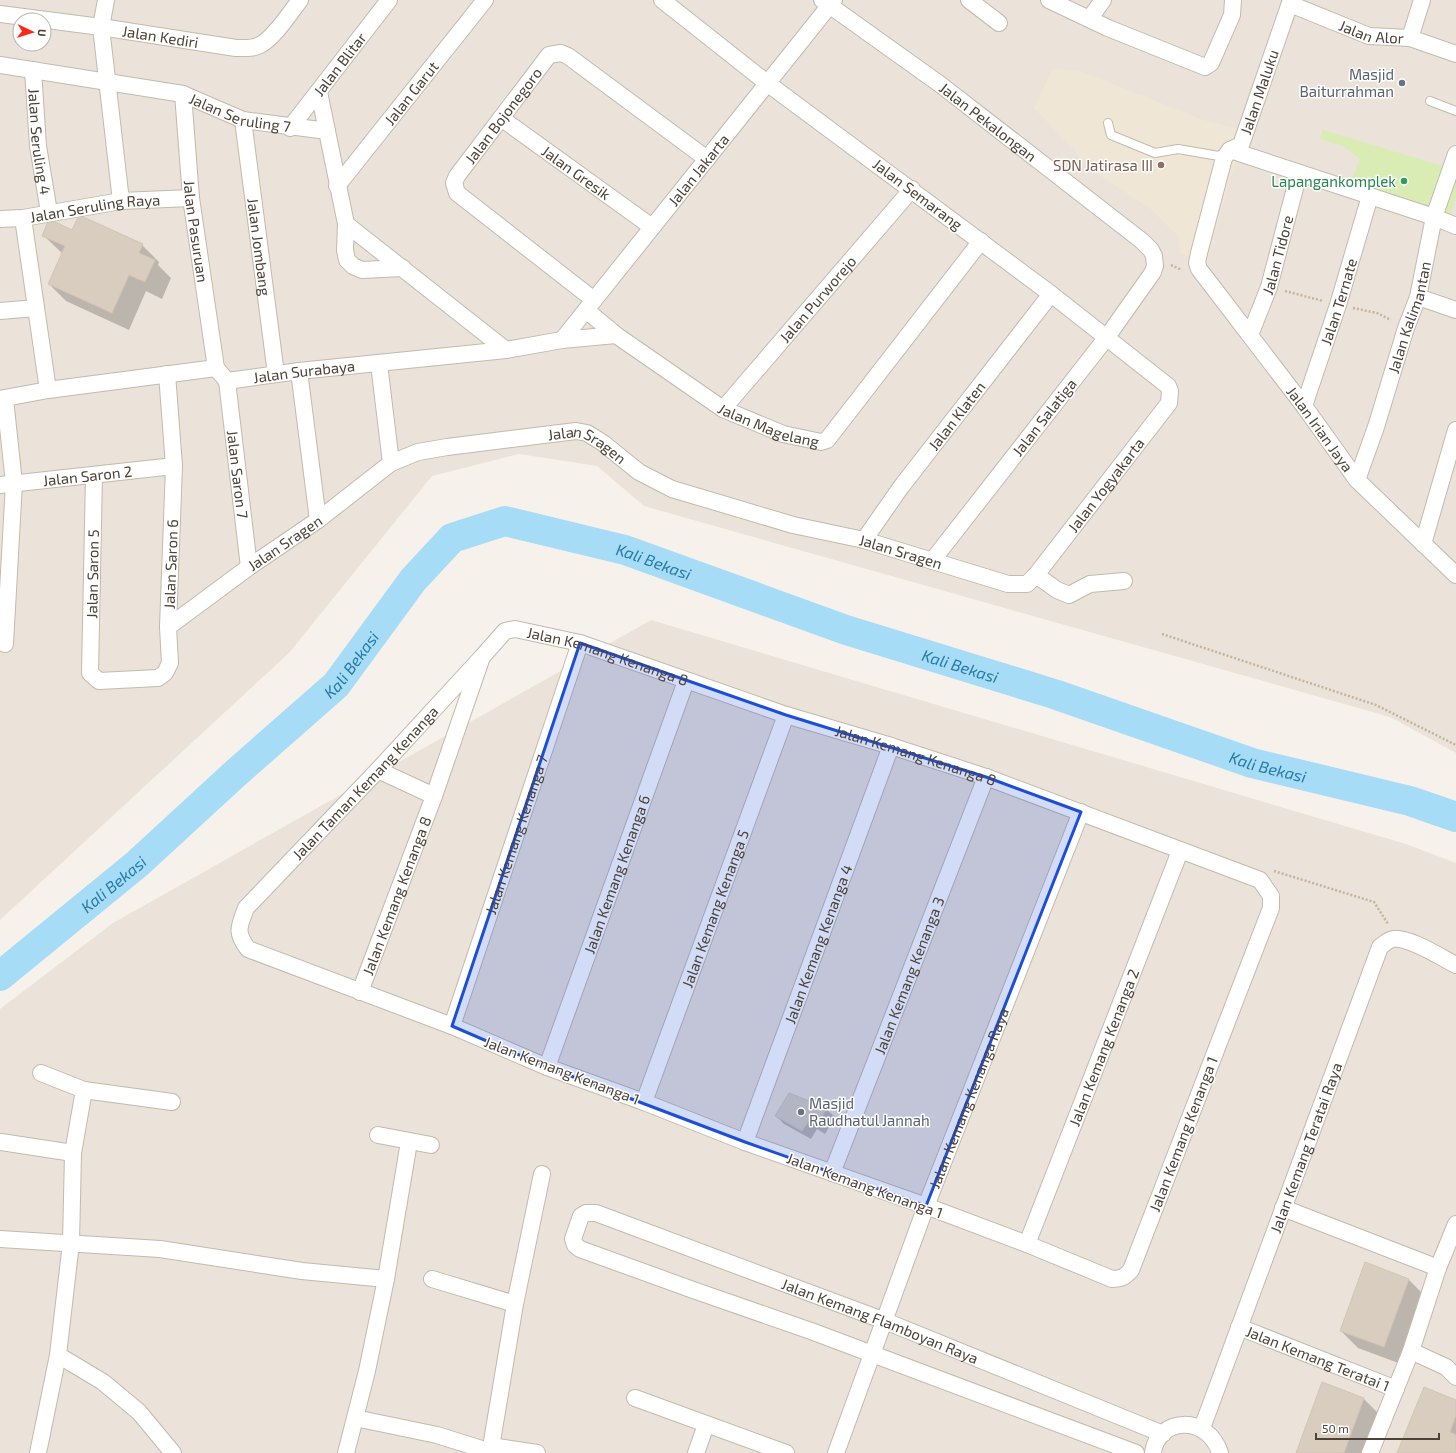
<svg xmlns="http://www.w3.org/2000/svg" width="1456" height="1453" font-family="'Exo 2',sans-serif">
	<rect width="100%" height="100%" fill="#f6f2eb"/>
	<!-- residential -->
	<g fill="#ebe3d9" fill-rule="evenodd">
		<path d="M 0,0 L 1456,0 L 1456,753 L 1390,717 L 644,506 L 597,466 L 519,454 L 432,476 L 289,653 L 0,920 ZM 20,20 L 44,20 L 44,44 L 20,44 Z"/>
		<polygon points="651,620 1406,844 1456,863 1456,1453 0,1453 0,1009 113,923"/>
	</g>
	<!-- education -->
	<polygon fill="#f0e6d5" points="1052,69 1080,71 1206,121 1248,131 1236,160 1205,266 1180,253 1178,236 1149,208 1093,171 1034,108"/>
	<!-- green -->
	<polygon fill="#d8ecb3" points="1323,130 1456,170 1456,197 1447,225 1347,192 1360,159 1343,146 1320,139"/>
	<!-- shadow -->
	<g fill="#0003">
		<polygon points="73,231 142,245 159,262 158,265 171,278 162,299 146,291 129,330 66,301 49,284 63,254 43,235"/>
		<polygon points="826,1109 835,1117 825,1134 817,1129 811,1139 784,1124 776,1116"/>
		<polygon points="1366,1263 1409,1280 1426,1297 1401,1364 1358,1348 1341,1331"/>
		<polygon points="1323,1383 1364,1399 1381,1416 1367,1453 1297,1453"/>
		<polygon points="1456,1401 1456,1453 1398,1453"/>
	</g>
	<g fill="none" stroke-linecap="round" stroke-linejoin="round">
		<!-- river -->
		<path stroke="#a6dcf5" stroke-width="30" id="s1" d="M 0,976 L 137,864 L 237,772 L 336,685 L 413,580 L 452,538 L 505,521 L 625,550 L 846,630 L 1054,694 L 1252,763 L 1410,801 L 1456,817"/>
	</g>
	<!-- building -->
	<g fill="#d9cdc0" stroke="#d4c4b3">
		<polygon points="79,215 143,244 139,253 155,260 145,282 129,275 112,313 48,284 65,246 42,236 49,219 72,230"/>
		<polygon points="789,1093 827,1108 817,1126 809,1121 802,1131 775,1116"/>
		<polygon points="1365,1262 1409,1279 1384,1347 1340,1331"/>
		<polygon points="1322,1382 1364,1398 1344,1453 1296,1453"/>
		<polygon points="1424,1387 1456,1400 1456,1415 1450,1432 1456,1435 1456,1453 1397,1453"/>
	</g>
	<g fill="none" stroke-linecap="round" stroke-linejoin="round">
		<!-- lane casing -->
		<g stroke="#c3b9ad" stroke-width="10">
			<g id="lane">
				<polyline points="1430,101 1456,111"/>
				<polyline points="1108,123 1111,135 1155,153 1178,149 1219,156 1226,152"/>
			</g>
		</g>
		<!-- street casing -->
		<g stroke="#c3b9ad" stroke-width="18">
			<g id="street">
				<polyline points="106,0 101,27 121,201"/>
				<path id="s2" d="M 822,0 L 941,85 L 1142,241 L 1151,250 L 1154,256 L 1155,266 L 1153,272 L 1107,337 L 932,561"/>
				<polyline points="969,0 999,23"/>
				<polyline points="1049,0 1108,28 1205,67 1211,63 1232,15 1233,0"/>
				<path id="s3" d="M 1291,0 L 1241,145 L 1230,150 L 1224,158 L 1199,253 L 1197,263 L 1199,269 L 1304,406 L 1357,480 L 1456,575"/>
				<path id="s4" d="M 1290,4 L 1369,36 L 1410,38 L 1456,54"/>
				<path id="s5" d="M 0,14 L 101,27 L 236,48 C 244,48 253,49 260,45 C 274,38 290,13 300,0"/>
				<polyline points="1090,18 1103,0"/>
				<polyline points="1410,38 1422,0"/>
				<path id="s6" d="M 0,65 L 183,94 L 243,120 L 327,131 L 346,224 L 345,250 L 347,260 L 353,266 L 362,270 L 403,268"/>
				<path id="s7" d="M 33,70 L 38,146 L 49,212"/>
				<polyline points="319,92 327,131"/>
				<path id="s8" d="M 183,94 L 191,198 L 216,368"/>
				<path id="s9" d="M 501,118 L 652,227"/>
				<path id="s10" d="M 243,120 L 276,374"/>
				<path id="s11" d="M 290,128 L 389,0"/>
				<polyline points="1230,150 1434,217 1456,226"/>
				<path id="s12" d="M 337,186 L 485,0"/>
				<polyline points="23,218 48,390"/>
				<path id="s13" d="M 0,219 L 23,218 L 121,201 L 191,198"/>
				<polyline points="346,224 506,350"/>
				<polyline points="1418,297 1456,310"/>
				<path id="s14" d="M 594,300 L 457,193 L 454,183 L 457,176 L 549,55 L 561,53 L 568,56 L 707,159"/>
				<path id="s15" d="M 586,310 L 616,335 L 723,409 L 783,434 L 821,442 L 827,440 L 981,241"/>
				<polyline points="0,311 36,308"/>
				<path id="s16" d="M 1250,335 L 1269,287 L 1299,173"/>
				<path id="s17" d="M 562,340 L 834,0"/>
				<polyline points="379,364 391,463"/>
				<polyline points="299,371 318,520"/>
				<path id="s18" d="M 227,381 L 249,567"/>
				<path id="s19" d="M 0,399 L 48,390 L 216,368 L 227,381 L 299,371 L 506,350 L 562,340 L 616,335"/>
				<polyline points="5,399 14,483 5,644"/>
				<path id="s20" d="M 1304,406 L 1338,305 L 1370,196"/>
				<path id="s21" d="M 723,409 L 912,189"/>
				<path id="s22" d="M 94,475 L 90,673 L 99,681 L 158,678 L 165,673 L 170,663 L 168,627 L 174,466 L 167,374"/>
				<path id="s23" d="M 1357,480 L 1376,427 L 1406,328 L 1418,297 L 1434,217 L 1456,154"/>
				<path id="s24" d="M 0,485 L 174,466"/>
				<path id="s25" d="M 864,540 L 901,487 L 1051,294"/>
				<polyline points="1423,544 1456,430"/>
				<polyline points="1036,575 1057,590 1069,595 1090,584 1124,581"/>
				<path id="s26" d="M 168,627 L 249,567 L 318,520 L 391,463 L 418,452 L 447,447 L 576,431 L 587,433 L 603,443 L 639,472 L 672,489 L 793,525 L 864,540 L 1008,584 L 1027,584 L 1036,575 L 1169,403 L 1170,391 L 1168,386 L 1051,294 L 767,83 L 662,0"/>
				<polyline points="378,770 434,796"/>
				<path id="s27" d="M 360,992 L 434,796 L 482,657 L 505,631 L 515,629 L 580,643 L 786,715 L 891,746 L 986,777 L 1260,880 L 1271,896 L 1271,908 L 1131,1270 C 1125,1277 1121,1279 1112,1279 L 1027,1244 L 926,1206 L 745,1142 L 644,1102 L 547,1067 L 452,1026 L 248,949 C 235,932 239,927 246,908 L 378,770 L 482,657"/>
				<path id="s28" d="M 452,1026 L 580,643"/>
				<path id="s29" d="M 547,1067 L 686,681"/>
				<polyline points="41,1073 84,1090"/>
				<path id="s30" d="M 644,1102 L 786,715"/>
				<polyline points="378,1135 431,1145"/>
				<polyline points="1,1142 73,1153"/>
				<path id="s31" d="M 745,1142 L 891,746"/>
				<path id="s32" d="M 832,1173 L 986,777"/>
				<polyline points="1283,1208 1438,1268"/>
				<polyline points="0,1239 160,1249 302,1271 386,1279 367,1371 346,1453"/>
				<path id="s33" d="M 1027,1244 L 1180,851"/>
				<polyline points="386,1279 409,1142"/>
				<polyline points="432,1279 515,1304"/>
				<path id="s34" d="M 1239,1327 L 1396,1389"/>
				<polyline points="1411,1351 1446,1367 1456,1377"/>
				<polyline points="58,1355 103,1382 139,1412 173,1453"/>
				<polyline points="635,1398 786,1453"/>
				<polyline points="355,1418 437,1435 491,1452"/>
				<path id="s35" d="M 1202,1428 L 1380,947 C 1384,944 1388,940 1393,939 C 1408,936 1442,958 1456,965"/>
				<polyline points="491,1446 537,1453"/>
				<polyline points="38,1453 58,1355 71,1243 73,1153 84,1090 172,1102"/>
				<polyline points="490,1453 515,1304 542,1174"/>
				<polyline points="696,1453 706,1425"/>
				<path id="s36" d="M 836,1453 L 926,1206 L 1081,812"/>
				<path id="s37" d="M 1136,1453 L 811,1331 L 696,1291 L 580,1249 L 575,1245 L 573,1239 L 581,1216 L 586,1213 L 596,1213 L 885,1321 L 1163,1434"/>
				<path d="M 1153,1453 C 1157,1417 1208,1414 1220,1453"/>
				<polyline points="1370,1453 1411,1351 1438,1268 1456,1224"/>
			</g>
		</g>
		<!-- path -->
		<g stroke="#c5b39d" stroke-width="2.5" stroke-dasharray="2 2" stroke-linecap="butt">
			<polyline points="1171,265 1182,270"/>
			<polyline points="1285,291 1323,301"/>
			<polyline points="1353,308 1377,313 1391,320"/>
			<polyline points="1162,634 1376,705 1456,745"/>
			<polyline points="1274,871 1374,902 1388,924"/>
		</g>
		<!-- lane -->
		<use href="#lane" stroke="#fff" stroke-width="8"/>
		<!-- street -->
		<use href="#street" stroke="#fff" stroke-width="16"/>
	</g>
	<!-- marked area -->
	<path fill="#1d4ed8" fill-opacity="0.2" stroke="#1d4ed8" stroke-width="3" stroke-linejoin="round" d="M 580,643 L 786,715 L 986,777 L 1081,812 L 926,1206 L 745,1142 L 547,1067 L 452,1026 Z"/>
	<!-- markers -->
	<g fill="#6b7280" stroke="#fff" stroke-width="1.5">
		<circle cx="1402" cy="83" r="4"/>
		<circle cx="801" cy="1112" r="4"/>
	</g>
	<circle fill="#8d6e63" stroke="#fff" stroke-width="1.5" cx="1161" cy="165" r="4"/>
	<circle fill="#2e9e5b" stroke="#fff" stroke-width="1.5" cx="1404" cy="181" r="4"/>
	<g text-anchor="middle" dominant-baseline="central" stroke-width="3" stroke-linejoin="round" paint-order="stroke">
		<!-- street labels -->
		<g font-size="15" fill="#4c4238" stroke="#fff">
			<text stroke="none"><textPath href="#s4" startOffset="87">Jalan Alor</textPath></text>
			<text stroke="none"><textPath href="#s5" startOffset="162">Jalan Kediri</textPath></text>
			<text stroke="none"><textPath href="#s11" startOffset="81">Jalan Blitar</textPath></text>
			<text transform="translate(1259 92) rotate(-71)">Jalan Maluku</text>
			<text stroke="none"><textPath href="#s12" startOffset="119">Jalan Garut</textPath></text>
			<text stroke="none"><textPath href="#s6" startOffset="246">Jalan Seruling 7</textPath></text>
			<text stroke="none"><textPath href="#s14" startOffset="268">Jalan Bojonegoro</textPath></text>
			<text stroke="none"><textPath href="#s2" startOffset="206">Jalan Pekalongan</textPath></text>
			<text stroke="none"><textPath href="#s7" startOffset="72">Jalan Seruling 4</textPath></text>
			<text stroke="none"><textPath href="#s17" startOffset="218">Jalan Jakarta</textPath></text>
			<text stroke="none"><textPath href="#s9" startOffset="93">Jalan Gresik</textPath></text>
			<text transform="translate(918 194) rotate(37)">Jalan Semarang</text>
			<text stroke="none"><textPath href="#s13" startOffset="96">Jalan Seruling Raya</textPath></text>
			<text stroke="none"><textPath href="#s8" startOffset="138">Jalan Pasuruan</textPath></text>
			<text stroke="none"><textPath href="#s10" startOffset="128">Jalan Jombang</textPath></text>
			<text stroke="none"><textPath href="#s16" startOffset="85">Jalan Tidore</textPath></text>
			<text stroke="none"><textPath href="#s21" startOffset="145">Jalan Purworejo</textPath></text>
			<text stroke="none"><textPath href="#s20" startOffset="110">Jalan Ternate</textPath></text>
			<text stroke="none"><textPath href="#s23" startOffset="171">Jalan Kalimantan</textPath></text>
			<text stroke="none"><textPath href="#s19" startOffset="313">Jalan Surabaya</textPath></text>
			<text stroke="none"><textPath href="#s25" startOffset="155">Jalan Klaten</textPath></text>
			<text transform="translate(1044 417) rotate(-52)">Jalan Salatiga</text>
			<text stroke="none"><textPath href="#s15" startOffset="218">Jalan Magelang</textPath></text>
			<text stroke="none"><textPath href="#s3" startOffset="491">Jalan Irian Jaya</textPath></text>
			<text stroke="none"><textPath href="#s26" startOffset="480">Jalan Sragen</textPath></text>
			<text stroke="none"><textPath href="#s18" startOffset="94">Jalan Saron 7</textPath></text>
			<text stroke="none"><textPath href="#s24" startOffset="88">Jalan Saron 2</textPath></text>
			<text stroke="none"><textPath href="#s26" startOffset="1074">Jalan Yogyakarta</textPath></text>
			<text stroke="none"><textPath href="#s26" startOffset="144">Jalan Sragen</textPath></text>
			<text stroke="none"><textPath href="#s26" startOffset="816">Jalan Sragen</textPath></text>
			<text stroke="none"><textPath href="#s22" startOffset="388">Jalan Saron 6</textPath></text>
			<text transform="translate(92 574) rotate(-89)">Jalan Saron 5</text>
			<text stroke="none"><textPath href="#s27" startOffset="498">Jalan Kemang Kenanga 8</textPath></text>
			<text stroke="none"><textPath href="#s27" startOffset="822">Jalan Kemang Kenanga 8</textPath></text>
			<text stroke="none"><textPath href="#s27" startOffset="2772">Jalan Taman Kemang Kenanga</textPath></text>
			<text stroke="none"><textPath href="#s28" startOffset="202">Jalan Kemang Kenanga 7</textPath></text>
			<text stroke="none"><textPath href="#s29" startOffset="205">Jalan Kemang Kenanga 6</textPath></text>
			<text stroke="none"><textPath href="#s27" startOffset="103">Jalan Kemang Kenanga 8</textPath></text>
			<text stroke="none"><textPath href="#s30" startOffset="206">Jalan Kemang Kenanga 5</textPath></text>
			<text stroke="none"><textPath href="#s31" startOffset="211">Jalan Kemang Kenanga 4</textPath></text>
			<text stroke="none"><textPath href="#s32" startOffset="212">Jalan Kemang Kenanga 3</textPath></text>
			<text stroke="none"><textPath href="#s33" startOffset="211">Jalan Kemang Kenanga 2</textPath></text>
			<text transform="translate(562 1070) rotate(21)">Jalan Kemang Kenanga 1</text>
			<text stroke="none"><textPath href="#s36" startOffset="379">Jalan Kemang Kenanga Raya</textPath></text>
			<text transform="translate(1183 1134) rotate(-69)">Jalan Kemang Kenanga 1</text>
			<text stroke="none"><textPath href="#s35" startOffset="299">Jalan Kemang Teratai Raya</textPath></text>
			<text transform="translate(865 1185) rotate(20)">Jalan Kemang Kenanga 1</text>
			<text stroke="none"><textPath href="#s37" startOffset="949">Jalan Kemang Flamboyan Raya</textPath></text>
			<text stroke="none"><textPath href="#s34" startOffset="85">Jalan Kemang Teratai 1</textPath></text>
		</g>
		<!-- worship labels -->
		<g font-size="15" fill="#5b616d" stroke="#fff" text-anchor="end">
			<text x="1394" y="74">Masjid<tspan x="1394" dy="17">Baiturrahman</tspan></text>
			<text x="809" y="1103" text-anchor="start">Masjid<tspan x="809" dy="17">Raudhatul Jannah</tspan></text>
		</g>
		<!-- education labels -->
		<g font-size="15" fill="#785e54" stroke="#fff" text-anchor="end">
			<text x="1153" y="165">SDN Jatirasa III</text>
		</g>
		<!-- leisure labels -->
		<g font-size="15" fill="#27864d" stroke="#fff" text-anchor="end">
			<text x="1396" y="181">Lapangankomplek</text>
		</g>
		<!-- water labels -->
		<g font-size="16" font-style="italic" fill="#267ba5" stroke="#fff">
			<text stroke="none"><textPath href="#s1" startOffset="842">Kali Bekasi</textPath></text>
			<text stroke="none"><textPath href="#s1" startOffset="470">Kali Bekasi</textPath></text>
			<text stroke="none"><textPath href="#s1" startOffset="1166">Kali Bekasi</textPath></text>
			<text stroke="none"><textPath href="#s1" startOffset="1490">Kali Bekasi</textPath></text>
			<text stroke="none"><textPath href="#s1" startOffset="146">Kali Bekasi</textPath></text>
		</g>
	</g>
	<!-- north arrow -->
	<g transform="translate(32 32) rotate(94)"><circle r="19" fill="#ffffff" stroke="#b7b3af"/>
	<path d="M0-3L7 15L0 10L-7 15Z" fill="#ff261a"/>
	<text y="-6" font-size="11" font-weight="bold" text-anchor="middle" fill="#4c4238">U</text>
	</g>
	<!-- scale -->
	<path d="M1316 1433v6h123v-6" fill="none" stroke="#4c4238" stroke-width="2"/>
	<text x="1322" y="1433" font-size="12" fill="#4c4238" stroke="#ffffff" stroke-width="3" paint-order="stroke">50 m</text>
</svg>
